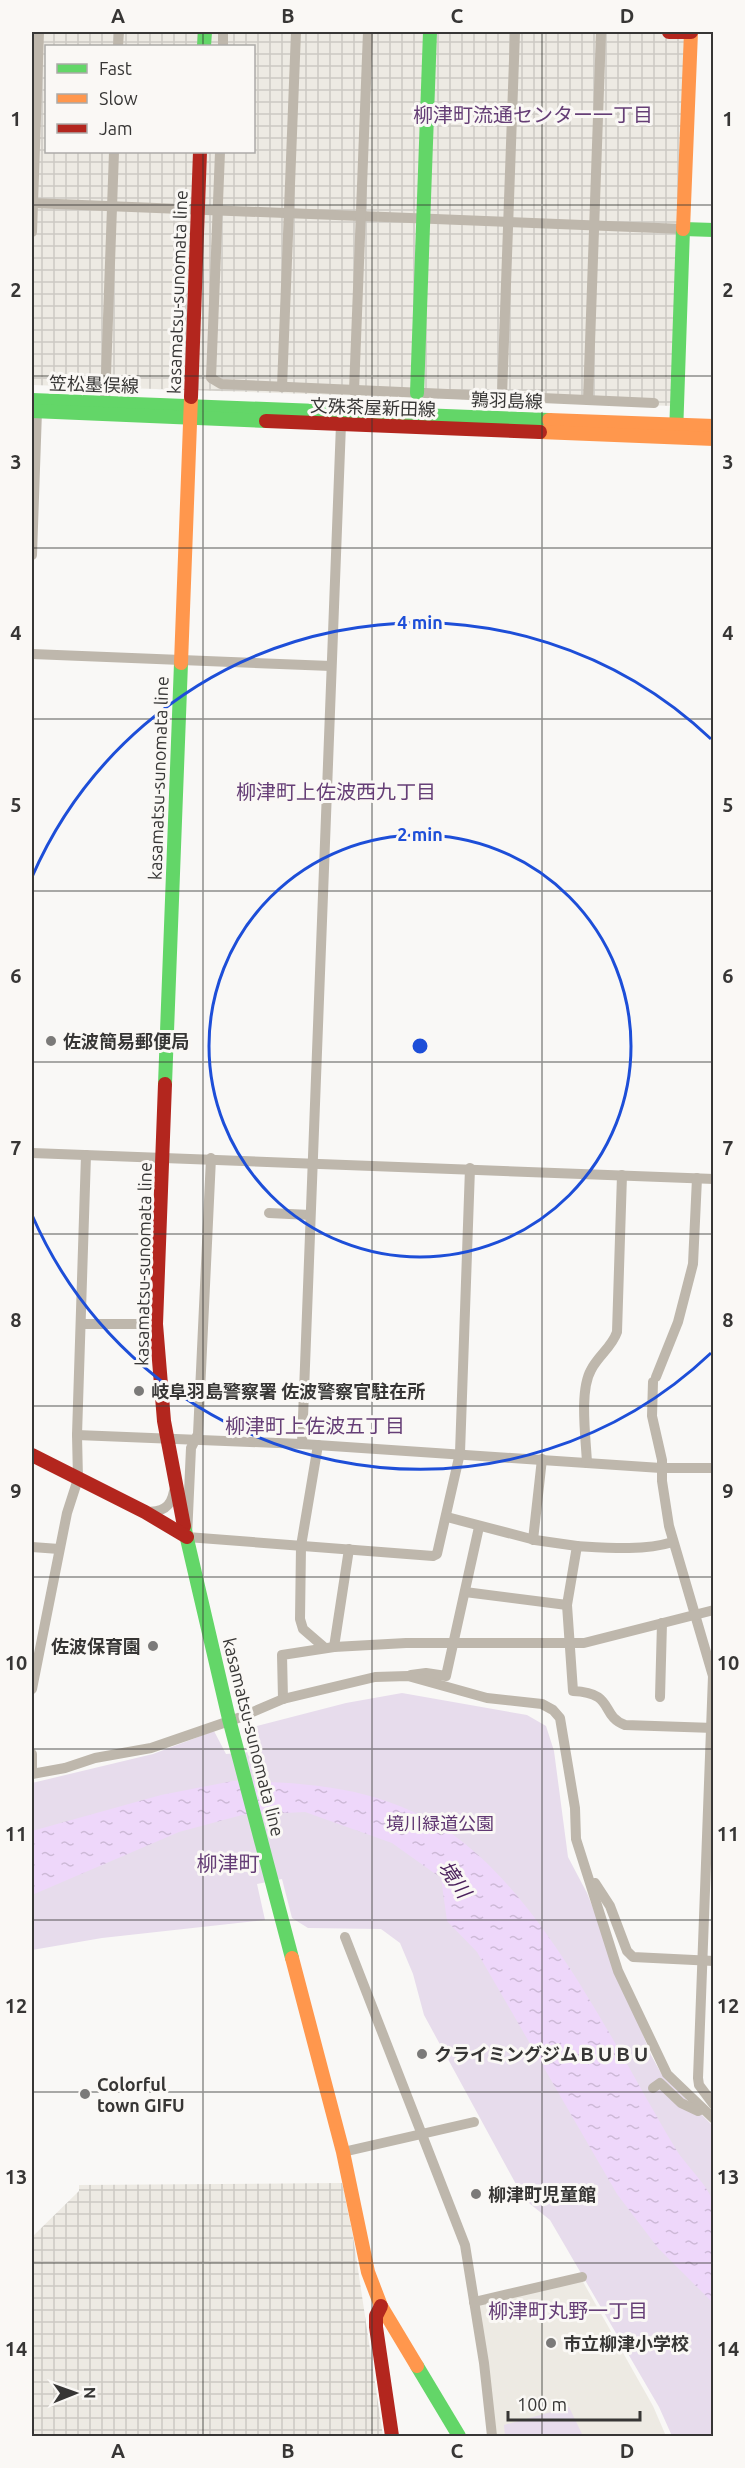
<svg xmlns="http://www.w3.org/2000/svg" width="745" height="2468" font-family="Ubuntu,'Noto Sans JP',sans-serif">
	<defs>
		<pattern id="industrial-grid" width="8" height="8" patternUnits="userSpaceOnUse" patternTransform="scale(1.5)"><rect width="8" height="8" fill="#edeae3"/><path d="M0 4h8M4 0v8" fill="none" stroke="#ccc9c3"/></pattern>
		<pattern id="water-ripples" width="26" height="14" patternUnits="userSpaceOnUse" patternTransform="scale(1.5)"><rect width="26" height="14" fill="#eed7fa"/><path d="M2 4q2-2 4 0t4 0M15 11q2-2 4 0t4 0" fill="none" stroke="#cdb9d7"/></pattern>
	</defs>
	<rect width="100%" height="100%" fill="#f9f8f6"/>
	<!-- built -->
	<polygon fill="#edeae3" points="582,2280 653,2406 666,2436 495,2436 479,2304"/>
	<!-- industrial -->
	<g fill="url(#industrial-grid)" fill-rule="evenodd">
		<path d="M 32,32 L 688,32 L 673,406 L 32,385 ZM 46,46 L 254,46 L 254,152 L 46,152 Z"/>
		<polygon points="342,2183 353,2236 383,2436 32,2436 32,2237 79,2191 79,2185"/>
	</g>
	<!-- park -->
	<g fill="#e7dcec">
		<polygon points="402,1693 527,1715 546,1726 554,1751 568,1857 587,1893 651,2055 662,2075 713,2126 713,2436 672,2436 659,2407 550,2220 524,2199 424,2015 413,1974 400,1943 381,1929 308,1928 292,1918 282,1879 257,1884 265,1920 102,1938 32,1950 32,1783 153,1754 214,1731 226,1754 250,1752 249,1728 346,1703"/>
		<polygon points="569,2407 583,2436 505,2436 504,2425"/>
	</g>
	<!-- water -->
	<path fill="url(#water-ripples)" d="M 233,1781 C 310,1782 380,1787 446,1830 C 544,1894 617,2052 677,2151 C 686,2165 711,2189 713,2203 C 715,2211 713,2222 713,2230 C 713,2254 713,2279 713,2303 L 658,2248 L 617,2194 L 477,1952 L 447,1921 L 441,1878 L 392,1843 L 305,1812 L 242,1815 L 179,1832 L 32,1895 L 32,1831 L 161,1795 Z"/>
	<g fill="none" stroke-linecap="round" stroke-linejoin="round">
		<!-- street -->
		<g stroke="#beb7ac" stroke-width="10">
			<polyline points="118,46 119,32"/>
			<polyline points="223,46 223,32"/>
			<polyline points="220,152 211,378 221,384 654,403"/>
			<polyline points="32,203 683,229"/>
			<polyline points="32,232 39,32"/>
			<polyline points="282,387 296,32"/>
			<polyline points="354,391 368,32"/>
			<polyline points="502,396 515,32"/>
			<polyline points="588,400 601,32"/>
			<polyline points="105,402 114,152"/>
			<polyline points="32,555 37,411"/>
			<polyline points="32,654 331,666"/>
			<polyline points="32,1153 714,1179"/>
			<polyline points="211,1158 198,1434 191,1448 187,1537 433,1556 437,1554 460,1453 470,1168"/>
			<polyline points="269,1213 310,1215"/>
			<polyline points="81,1324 156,1324"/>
			<polyline points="656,1377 678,1322 693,1264 697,1178"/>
			<polyline points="653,1382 652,1416 662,1460 662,1481 669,1526 713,1676 698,2078 699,2085 714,2105"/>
			<polyline points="77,1435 302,1444 661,1468 714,1468"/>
			<polyline points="302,1444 341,424"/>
			<polyline points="318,1445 301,1546 300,1619 303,1629 325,1648"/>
			<path d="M 587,1463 C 586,1439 579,1391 591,1370 C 598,1356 612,1347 617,1332 L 622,1175"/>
			<path d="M 145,1512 C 162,1512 171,1508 174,1491"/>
			<polyline points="447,1517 535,1540 577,1546"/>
			<polyline points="533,1540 542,1459"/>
			<path d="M 673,1542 C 643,1551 609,1548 577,1546 L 567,1605 L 573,1691 C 616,1693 599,1715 625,1725 L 714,1728"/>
			<polyline points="32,1547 59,1549"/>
			<polyline points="465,1592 567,1605"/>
			<polyline points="334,1647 349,1549"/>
			<polyline points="411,1675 426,1673 446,1676 479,1527"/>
			<polyline points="32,1689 67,1513 78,1479 77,1435 86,1155"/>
			<polyline points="660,1697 662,1623"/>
			<polyline points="283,1699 282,1655 334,1647 406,1643 584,1643 714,1610"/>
			<polyline points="32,1754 32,1774"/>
			<polyline points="32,1774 65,1768 95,1758 151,1748 241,1717 283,1699 375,1677 408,1676 487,1698 542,1704 553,1710 560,1718 575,1808 576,1839 618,1971 667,2074 714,2119"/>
			<polyline points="595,1883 610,1906 627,1951 633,1957 714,1961"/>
			<polyline points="345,1937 465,2245 484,2363 492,2436"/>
			<polyline points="653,2088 660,2083 681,2103 698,2111 702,2109"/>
			<polyline points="343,2152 474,2122"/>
			<polyline points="474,2302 582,2277"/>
		</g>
		<!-- fast -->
		<g stroke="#63d668" stroke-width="14">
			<polyline points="204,46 205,32"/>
			<polyline points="417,393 430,32"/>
			<polyline points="32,400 549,420"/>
			<polyline points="32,411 266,421"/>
			<polyline points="676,435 683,229 714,230"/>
			<polyline points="165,1084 181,663"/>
			<polyline points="184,1526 229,1719 292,1958"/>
			<polyline points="417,2366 459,2436"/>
		</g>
		<!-- slow -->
		<g stroke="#ff974d" stroke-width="14">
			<polyline points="683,229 691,32"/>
			<polyline points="549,420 714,426"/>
			<polyline points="540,432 714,439"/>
			<polyline points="181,663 191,397"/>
			<polyline points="292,1958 343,2152 368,2272 381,2306 417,2366"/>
		</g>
		<!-- jam -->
		<g stroke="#b3261e" stroke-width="14">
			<polyline points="669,32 691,32"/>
			<polyline points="191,397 200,152"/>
			<polyline points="266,421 540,432"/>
			<polyline points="165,1084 156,1324 164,1421 184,1526"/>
			<polyline points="32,1455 145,1512 187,1537"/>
			<polyline points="381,2306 376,2316 376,2327 392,2436"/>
		</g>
	</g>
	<!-- grid -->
	<path fill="none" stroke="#373635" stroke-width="1.5" stroke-opacity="0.55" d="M 203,32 L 203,46M 372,32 L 372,2436M 542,32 L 542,2436M 203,152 L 203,2436M 32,205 L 714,205M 32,376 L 714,376M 32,548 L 714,548M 32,719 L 714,719M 32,891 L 714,891M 32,1062 L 714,1062M 32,1234 L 714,1234M 32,1406 L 714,1406M 32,1577 L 714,1577M 32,1749 L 714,1749M 32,1920 L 714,1920M 32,2092 L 714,2092M 32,2263 L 714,2263"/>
	<!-- distance rings -->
	<g fill="none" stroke="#1d4ed8" stroke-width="3">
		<circle cx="420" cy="1046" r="211"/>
		<path d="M711 1353A423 423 0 0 1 32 1215M32 877A423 423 0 0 1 711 739"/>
	</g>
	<!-- markers -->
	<g fill="#7b7a79" stroke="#faf8f5" stroke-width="2">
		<circle cx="51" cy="1041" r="6"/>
		<circle cx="139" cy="1391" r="6"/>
		<circle cx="153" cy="1646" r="6"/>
		<circle cx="422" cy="2054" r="6"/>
		<circle cx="85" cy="2094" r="6"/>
		<circle cx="476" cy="2194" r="6"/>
		<circle cx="551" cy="2343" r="6"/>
	</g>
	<g text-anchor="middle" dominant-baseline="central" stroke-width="6" stroke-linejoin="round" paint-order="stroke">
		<!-- street labels -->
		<g font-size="18" fill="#373635" stroke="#faf8f5">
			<text transform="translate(177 292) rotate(-88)">kasamatsu-sunomata line</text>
			<text transform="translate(94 384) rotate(2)">笠松墨俣線</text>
			<text transform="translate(507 400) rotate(2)">鶉羽島線</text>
			<text transform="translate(373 407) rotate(2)">文殊茶屋新田線</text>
			<text transform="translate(158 778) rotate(-88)">kasamatsu-sunomata line</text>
			<text transform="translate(143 1264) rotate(-89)">kasamatsu-sunomata line</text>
			<text transform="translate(254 1737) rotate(76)">kasamatsu-sunomata line</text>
		</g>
		<!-- poi labels -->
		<g font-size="18" font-weight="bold" fill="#373635" stroke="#faf8f5" text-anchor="start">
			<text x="63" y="1041">佐波簡易郵便局</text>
			<text x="151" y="1391">岐阜羽島警察署 佐波警察官駐在所</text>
			<text x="141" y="1646" text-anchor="end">佐波保育園</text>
			<text x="434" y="2054">クライミングジムＢＵＢＵ</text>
			<text x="97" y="2084">Colorful<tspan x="97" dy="21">town GIFU</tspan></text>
			<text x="488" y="2194">柳津町児童館</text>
			<text x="563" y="2343">市立柳津小学校</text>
		</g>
		<!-- park labels -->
		<g font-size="18" fill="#603772" stroke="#faf8f5">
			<text x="440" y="1823">境川緑道公園</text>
		</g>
		<!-- neighbourhood labels -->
		<g font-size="20" fill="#653e76" stroke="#faf8f5">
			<text x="533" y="114">柳津町流通センター一丁目</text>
			<text x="336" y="791">柳津町上佐波西九丁目</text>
			<text x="315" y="1425">柳津町上佐波五丁目</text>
			<text x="568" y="2310">柳津町丸野一丁目</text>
		</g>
		<!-- water labels -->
		<g font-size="20" font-style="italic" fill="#4b225c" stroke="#faf8f5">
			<text transform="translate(455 1879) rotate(55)">境川</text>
		</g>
		<!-- quarter labels -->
		<g font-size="21" fill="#653e76" stroke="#faf8f5">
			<text x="228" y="1863">柳津町</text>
		</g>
	</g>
	<circle cx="420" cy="1046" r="9" fill="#1d4ed8" stroke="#faf8f5" stroke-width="3"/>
	<g font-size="18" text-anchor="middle" font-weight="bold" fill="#1d4ed8" stroke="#faf8f5" stroke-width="6" stroke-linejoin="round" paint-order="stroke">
		<text x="420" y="629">4 min</text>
		<text x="420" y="841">2 min</text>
	</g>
	<!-- border -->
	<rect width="745" height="2468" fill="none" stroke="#faf8f5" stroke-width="66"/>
	<!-- legend -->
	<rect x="45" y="45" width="210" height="108" fill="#faf8f5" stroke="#acaaa8" stroke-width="1.5"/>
	<rect x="57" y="64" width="30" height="9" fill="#63d668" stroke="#acaaa8" stroke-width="1.5"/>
	<text x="99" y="75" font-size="18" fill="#373635">Fast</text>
	<rect x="57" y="94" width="30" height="9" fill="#ff974d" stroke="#acaaa8" stroke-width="1.5"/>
	<text x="99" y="105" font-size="18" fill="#373635">Slow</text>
	<rect x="57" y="124" width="30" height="9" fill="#b3261e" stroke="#acaaa8" stroke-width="1.5"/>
	<text x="99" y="135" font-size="18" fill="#373635">Jam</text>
	<!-- north arrow -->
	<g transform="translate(75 2393) rotate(89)" stroke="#faf8f5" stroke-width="4.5" paint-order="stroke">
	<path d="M0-4.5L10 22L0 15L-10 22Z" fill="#373635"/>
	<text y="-9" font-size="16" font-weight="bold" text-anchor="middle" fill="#373635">N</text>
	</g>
	<!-- scale -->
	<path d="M508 2411v9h132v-9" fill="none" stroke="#373635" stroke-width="3"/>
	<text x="517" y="2411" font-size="18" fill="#373635" stroke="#faf8f5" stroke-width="4.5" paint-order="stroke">100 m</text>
	<rect x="33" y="33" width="679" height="2402" fill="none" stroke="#373635" stroke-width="2"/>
	<g font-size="20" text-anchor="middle" font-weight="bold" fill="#373635">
		<text x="118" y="23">A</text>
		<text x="288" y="23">B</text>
		<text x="457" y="23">C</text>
		<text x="627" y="23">D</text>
		<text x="16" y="126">1</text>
		<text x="728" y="126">1</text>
		<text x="16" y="297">2</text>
		<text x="728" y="297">2</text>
		<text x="16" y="469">3</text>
		<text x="728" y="469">3</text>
		<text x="16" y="640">4</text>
		<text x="728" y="640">4</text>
		<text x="16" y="812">5</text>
		<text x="728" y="812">5</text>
		<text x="16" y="983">6</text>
		<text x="728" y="983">6</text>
		<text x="16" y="1155">7</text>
		<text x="728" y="1155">7</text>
		<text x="16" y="1327">8</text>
		<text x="728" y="1327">8</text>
		<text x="16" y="1498">9</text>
		<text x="728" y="1498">9</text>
		<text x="16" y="1670">10</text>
		<text x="728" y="1670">10</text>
		<text x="16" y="1841">11</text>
		<text x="728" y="1841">11</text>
		<text x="16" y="2013">12</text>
		<text x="728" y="2013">12</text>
		<text x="16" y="2184">13</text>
		<text x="728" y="2184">13</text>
		<text x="16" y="2356">14</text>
		<text x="728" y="2356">14</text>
		<text x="118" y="2458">A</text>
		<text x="288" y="2458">B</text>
		<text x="457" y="2458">C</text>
		<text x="627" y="2458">D</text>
	</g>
</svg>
